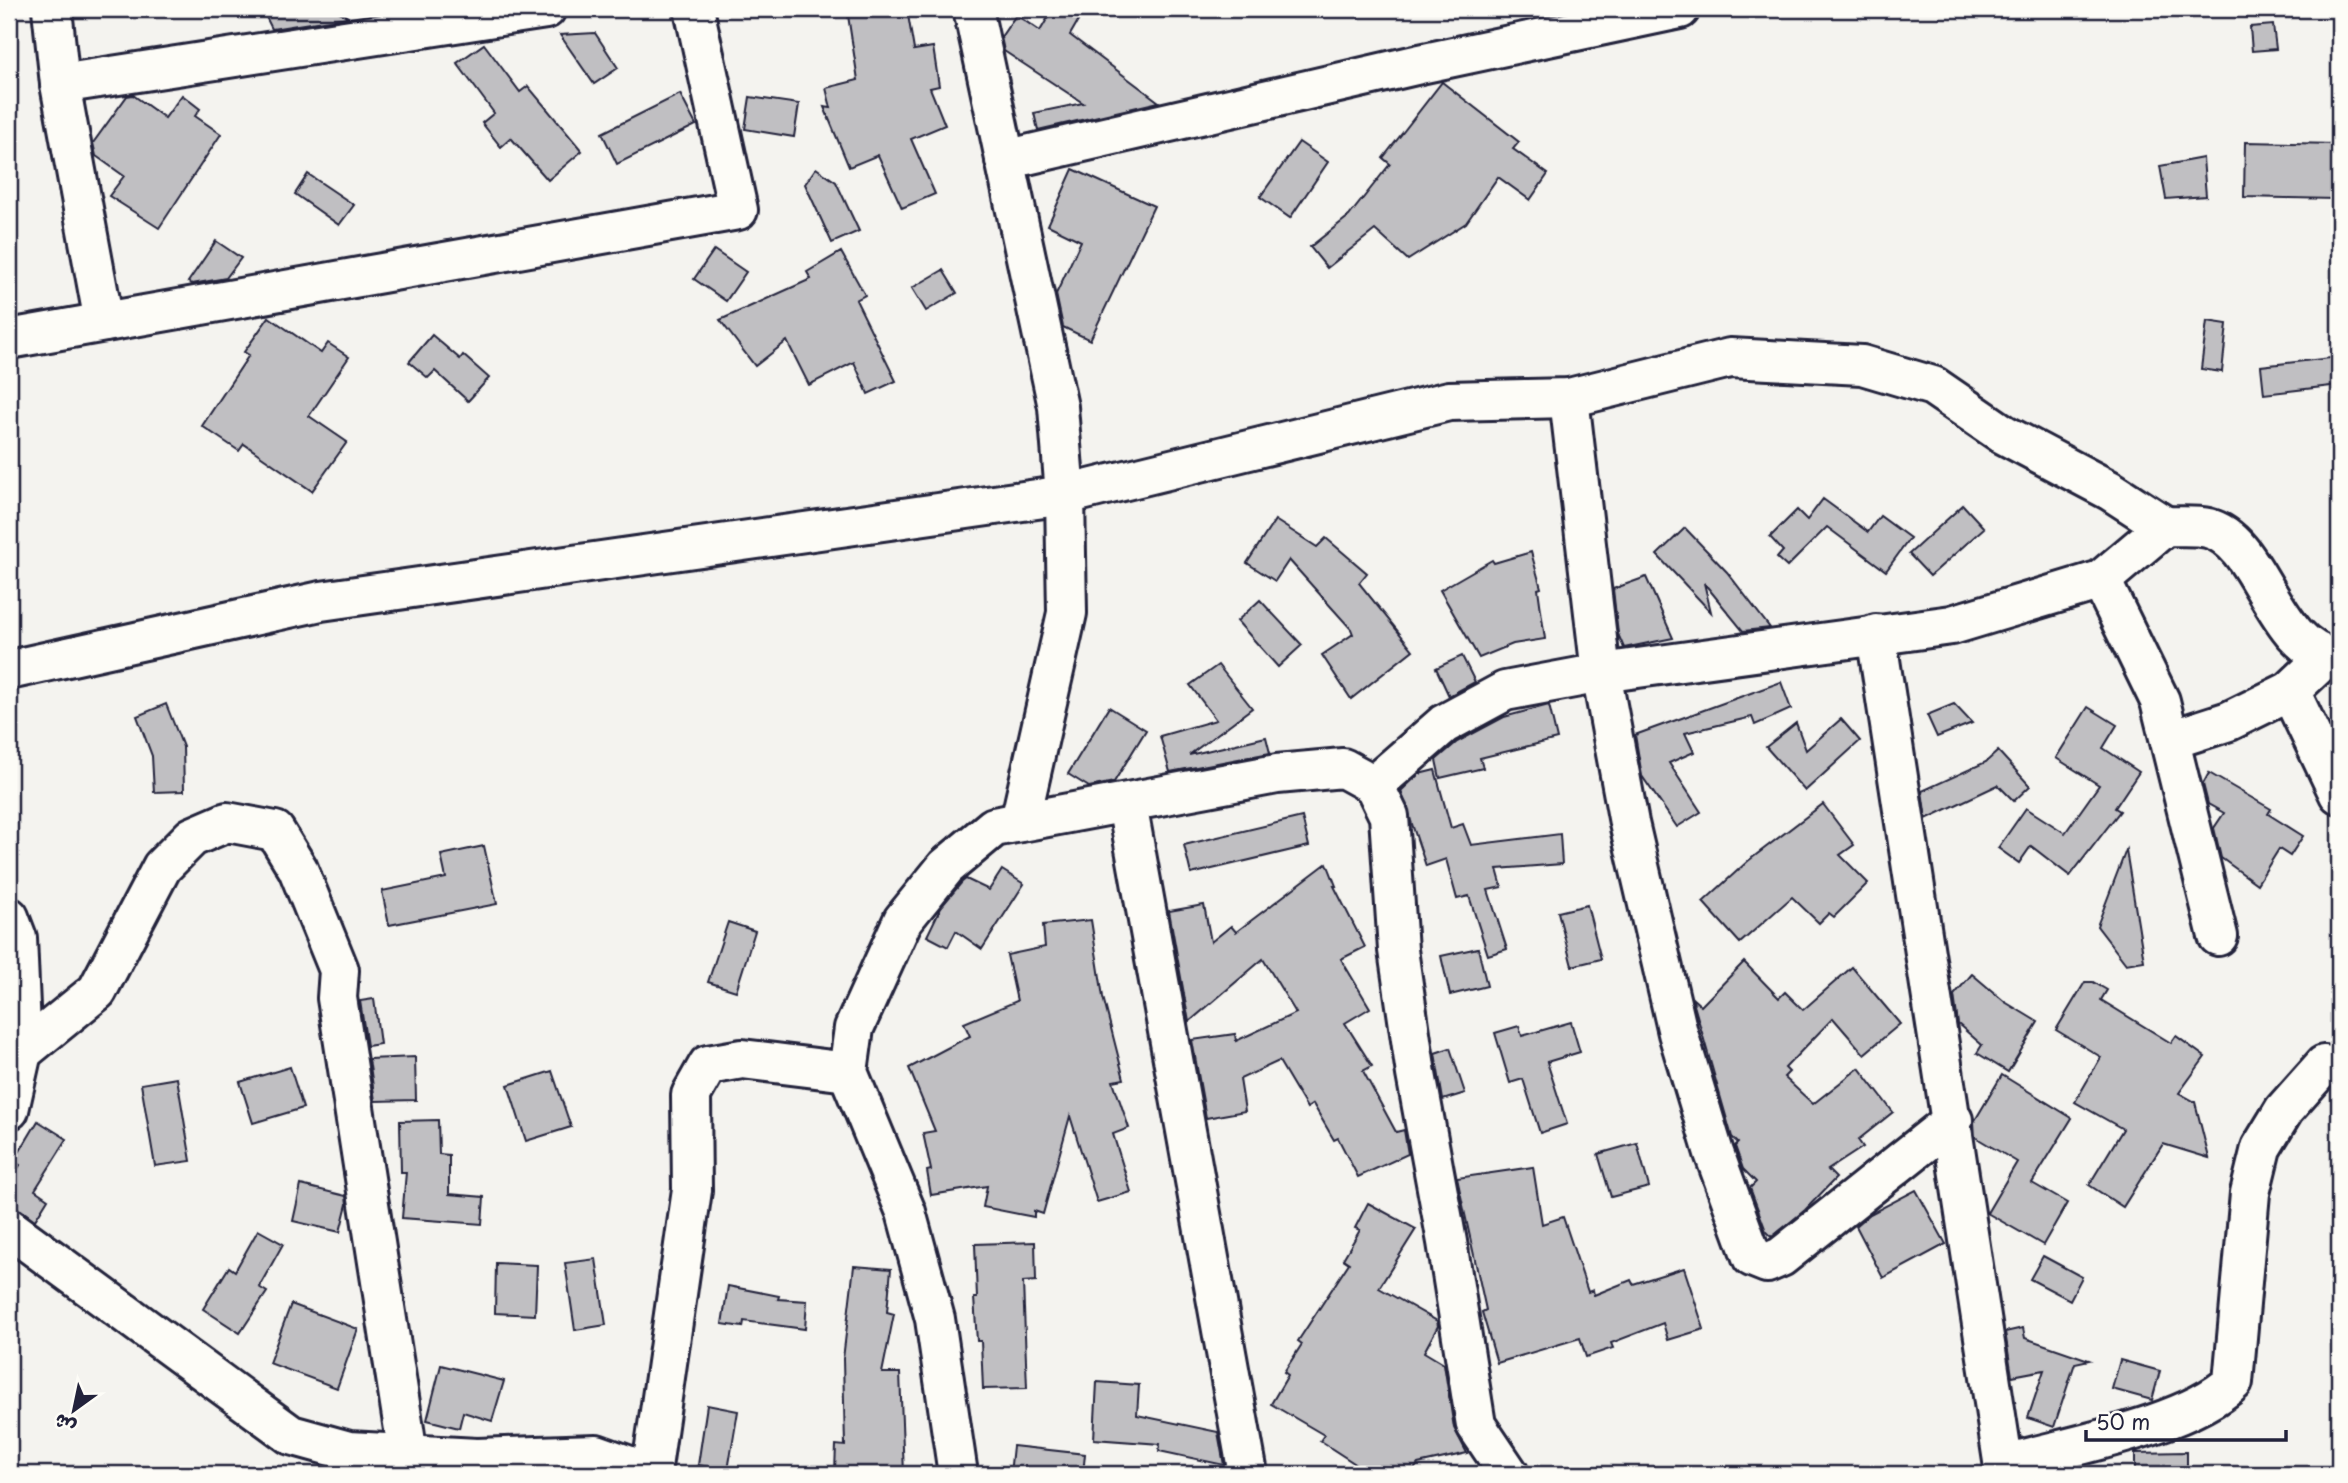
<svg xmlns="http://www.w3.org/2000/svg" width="2348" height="1483" font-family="'Playpen Sans','Playpen Sans Arabic',sans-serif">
	<rect width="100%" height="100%" fill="#f4f3ef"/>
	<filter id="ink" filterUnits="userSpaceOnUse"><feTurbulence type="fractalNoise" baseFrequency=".0143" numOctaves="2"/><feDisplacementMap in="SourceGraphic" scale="14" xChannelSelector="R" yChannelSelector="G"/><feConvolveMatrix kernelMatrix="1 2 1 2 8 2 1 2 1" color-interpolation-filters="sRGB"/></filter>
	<g filter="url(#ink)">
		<!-- building -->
		<g fill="#c0bfc2" stroke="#22223b" stroke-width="2">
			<polygon points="262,9 334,9 348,17 272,29"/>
			<polygon points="847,9 907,9 914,50 933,47 939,86 930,88 945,125 911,139 935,194 902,208 878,155 849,167 824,107 831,108 826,88 858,80"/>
			<polygon points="1053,9 1085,9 1070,35 1159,102 1038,130 1034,113 1083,103 1004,51 1001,37 1016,15 1040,31"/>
			<polygon points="2273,25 2276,49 2252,51 2250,27"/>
			<polygon points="595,33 618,68 594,84 560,35"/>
			<polygon points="484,44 520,92 528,86 582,151 548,180 511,138 501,147 482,123 494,113 457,63"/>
			<polygon points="1442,82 1519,142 1513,149 1548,174 1530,200 1498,177 1466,223 1408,260 1375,230 1327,268 1310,247 1349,216 1390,164 1383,158"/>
			<polygon points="680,94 696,125 617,164 602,133"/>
			<polygon points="133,95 165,118 182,95 200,109 195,116 221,134 159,228 109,196 124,176 96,156 93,143 127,96"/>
			<polygon points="750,97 799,104 794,137 745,129"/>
			<polygon points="1299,142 1328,162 1290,218 1260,197"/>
			<polygon points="2245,142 2336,144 2335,199 2244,197"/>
			<polygon points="2203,158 2206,196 2166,199 2160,166"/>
			<polygon points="816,168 836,182 859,231 832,243 805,184"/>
			<polygon points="1073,169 1154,206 1090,340 1063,327 1056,294 1081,241 1048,225"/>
			<polygon points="308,174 354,205 339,225 295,194"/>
			<polygon points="216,241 241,258 226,278 192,284 188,282"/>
			<polygon points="714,250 746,272 726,301 694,279"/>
			<polygon points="841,252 865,295 856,300 896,381 868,394 854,362 809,385 787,341 755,366 720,320 811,279 807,272"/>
			<polygon points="943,270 957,293 926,311 912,288"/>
			<polygon points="269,317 321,353 328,343 349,357 309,416 347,442 312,491 244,444 239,451 202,426 249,355 244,352"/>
			<polygon points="2207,321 2227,324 2222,372 2201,369"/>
			<polygon points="432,335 460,359 463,355 489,378 468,401 435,371 428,378 409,362"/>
			<polygon points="2339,357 2339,385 2264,394 2261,366"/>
			<polygon points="1823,499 1868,532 1880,516 1910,538 1886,571 1827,527 1787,567 1777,558 1783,551 1770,537 1797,510 1807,520"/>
			<polygon points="1963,505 1984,528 1930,576 1909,554"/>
			<polygon points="1275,520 1317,547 1326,538 1367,573 1359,583 1413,650 1351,699 1322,655 1353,634 1351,629 1289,560 1275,581 1247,563"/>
			<polygon points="1685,528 1727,572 1770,628 1743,631 1704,583 1711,612 1657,555"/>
			<polygon points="1531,552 1541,588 1538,589 1545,639 1513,644 1479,658 1440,590 1492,560 1494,563"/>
			<polygon points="1646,577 1673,638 1624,648 1618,634 1613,589"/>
			<polygon points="1260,600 1302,645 1278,667 1237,621"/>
			<polygon points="1462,656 1475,682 1449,696 1436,668"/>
			<polygon points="1218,665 1252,708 1189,755 1266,737 1270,753 1170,772 1160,736 1216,720 1190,685"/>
			<polygon points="1781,682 1791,709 1755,725 1752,717 1685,733 1694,752 1669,763 1701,812 1677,827 1642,776 1635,735"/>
			<polygon points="166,704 183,747 184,791 154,792 152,756 137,716"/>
			<polygon points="1954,704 1972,723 1937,737 1927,715"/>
			<polygon points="1549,705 1557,739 1480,758 1483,768 1440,778 1436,760 1457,742 1504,717"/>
			<polygon points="1109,707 1146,730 1114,782 1089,787 1068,774"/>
			<polygon points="2088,707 2117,725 2103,748 2139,772 2115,808 2120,811 2070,876 2031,846 2019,863 1998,848 2026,808 2065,833 2099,785 2056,758"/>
			<polygon points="1841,719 1860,741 1805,791 1766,747 1796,723 1806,750"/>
			<polygon points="1998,751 2030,786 2014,801 1998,785 1926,819 1922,791 1986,762"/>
			<polygon points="1435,770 1451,828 1463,824 1471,845 1560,834 1562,864 1497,869 1502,887 1488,890 1507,949 1488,955 1469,896 1457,899 1446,859 1426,866 1401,791 1419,774"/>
			<polygon points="2209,773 2271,809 2268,814 2303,836 2290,856 2279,849 2257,884 2221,858 2214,828 2224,813 2208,804 2203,784"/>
			<polygon points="1823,804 1854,845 1840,855 1868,883 1834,917 1829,913 1819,923 1792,897 1740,943 1703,902 1748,861"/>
			<polygon points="1302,817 1309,846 1191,874 1184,845"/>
			<polygon points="484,846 497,904 389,925 382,891 446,878 441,855"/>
			<polygon points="2126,850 2144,961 2126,964 2097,926"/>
			<polygon points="1327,863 1336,886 1334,886 1365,947 1341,959 1370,1008 1345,1023 1372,1066 1363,1071 1396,1132 1404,1130 1408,1154 1358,1177 1338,1138 1334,1140 1313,1104 1307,1108 1279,1061 1240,1079 1245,1111 1206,1118 1192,1040 1235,1034 1236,1041 1296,1013 1263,959 1189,1022 1169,911 1204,905 1211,942 1231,926 1236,932"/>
			<polygon points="1002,870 1024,884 982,949 956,931 948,947 927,936 941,907 962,882 966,879 989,890"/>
			<polygon points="1587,905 1601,959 1572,966 1558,912"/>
			<polygon points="1091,920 1103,997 1124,1079 1113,1081 1129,1128 1113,1134 1131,1192 1097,1202 1070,1116 1043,1214 1034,1211 1034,1217 983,1207 987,1186 931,1195 927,1171 931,1170 923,1133 935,1131 909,1068 970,1036 964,1023 1017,1001 1007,955 1045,947 1043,925"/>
			<polygon points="728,922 755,931 736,991 708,982"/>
			<polygon points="1478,948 1487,986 1450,995 1441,956"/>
			<polygon points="1744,962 1779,998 1785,992 1803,1010 1852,967 1900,1024 1864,1054 1833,1018 1785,1068 1789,1072 1784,1077 1813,1104 1859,1068 1893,1112 1858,1140 1863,1147 1828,1170 1836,1178 1805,1210 1772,1237 1766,1231 1750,1188 1756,1182 1743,1169 1735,1146 1738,1143 1732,1137 1692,998 1701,1006"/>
			<polygon points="1972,974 2005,1002 2038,1022 2008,1072 1977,1053 1982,1045 1958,1024 1954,995"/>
			<polygon points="2085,982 2093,982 2107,990 2101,1000 2171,1043 2176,1036 2205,1057 2179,1093 2195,1102 2209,1158 2163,1144 2123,1207 2089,1185 2123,1129 2075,1102 2101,1057 2056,1030"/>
			<polygon points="374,999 380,1044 367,1046 360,1001"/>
			<polygon points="1571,1022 1580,1052 1547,1062 1567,1124 1540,1133 1523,1079 1510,1083 1495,1033 1519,1026 1522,1036"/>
			<polygon points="1450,1048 1465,1093 1443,1100 1435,1053"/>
			<polygon points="415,1057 416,1100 375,1101 369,1059"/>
			<polygon points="290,1067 303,1108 253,1123 240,1082"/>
			<polygon points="552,1071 571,1127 526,1141 508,1085"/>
			<polygon points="2002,1075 2072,1118 2032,1183 2067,1203 2043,1245 1987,1213 2017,1162 1975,1137 1974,1122"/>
			<polygon points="177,1078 191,1161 155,1166 141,1084"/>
			<polygon points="438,1120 439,1154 449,1155 449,1194 484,1197 482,1224 402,1218 406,1172 401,1172 400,1121"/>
			<polygon points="38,1121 67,1139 35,1190 48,1199 35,1220 21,1210 9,1207 9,1183 20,1165 14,1161"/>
			<polygon points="1637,1143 1649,1187 1611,1197 1598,1154"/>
			<polygon points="1533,1167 1542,1224 1563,1217 1588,1292 1593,1290 1594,1295 1631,1280 1633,1284 1684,1268 1704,1329 1668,1340 1663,1323 1611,1343 1613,1348 1586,1357 1580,1338 1497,1363 1482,1312 1486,1310 1457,1178"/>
			<polygon points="301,1185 346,1196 347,1204 340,1232 293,1221"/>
			<polygon points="1916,1190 1946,1244 1883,1278 1856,1226 1870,1214"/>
			<polygon points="1368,1203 1416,1229 1379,1288 1437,1321 1438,1326 1424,1352 1444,1364 1454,1428 1467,1453 1418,1464 1411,1474 1371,1474 1320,1441 1324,1435 1271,1404 1288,1375 1284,1372 1302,1344 1298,1341 1349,1263 1343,1259 1360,1230 1355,1228"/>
			<polygon points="258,1230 283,1244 259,1287 267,1292 240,1333 203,1309 229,1267 235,1271"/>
			<polygon points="1035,1242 1036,1281 1023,1282 1027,1388 983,1389 981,1341 977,1341 974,1298 977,1298 975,1244"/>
			<polygon points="2043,1256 2082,1277 2070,1300 2030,1279"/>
			<polygon points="596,1259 606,1325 575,1330 565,1263"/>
			<polygon points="496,1263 537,1265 535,1315 495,1313"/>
			<polygon points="854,1266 891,1269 887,1312 894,1314 882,1373 900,1373 904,1474 835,1471 836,1445 845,1446 843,1359"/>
			<polygon points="728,1286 779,1296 778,1299 807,1301 805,1329 744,1321 743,1327 722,1324"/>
			<polygon points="291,1304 358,1329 337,1388 269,1363"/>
			<polygon points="2023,1328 2025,1338 2089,1360 2075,1363 2054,1427 2028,1418 2044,1370 2012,1376 2005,1332"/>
			<polygon points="2120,1360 2160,1371 2152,1400 2112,1389"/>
			<polygon points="441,1365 504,1381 492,1421 463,1412 459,1428 427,1420"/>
			<polygon points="1097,1382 1139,1385 1137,1415 1218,1432 1224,1465 1159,1451 1160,1444 1094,1439"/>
			<polygon points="707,1405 738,1411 728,1470 698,1465"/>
			<polygon points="1013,1446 1085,1454 1083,1474 1010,1474"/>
			<polygon points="2187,1452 2187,1474 2135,1474 2135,1453"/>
		</g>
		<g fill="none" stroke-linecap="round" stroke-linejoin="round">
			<!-- minor casing -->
			<g stroke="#22223b" stroke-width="44">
				<g id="minor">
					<polyline points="52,9 60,84 546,9"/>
					<polyline points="973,9 1058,407 1065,495 1067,613 1020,822"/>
					<polyline points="60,84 104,322"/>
					<polyline points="1005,160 1420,64 1680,9"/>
					<polyline points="9,339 738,210 694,9"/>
					<polyline points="1569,398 1601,673 1629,823 1678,1033 1714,1153 1752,1257 1767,1263 1781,1257 1953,1120"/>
					<polyline points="2101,580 2160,701 2218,936"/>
					<polyline points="1876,634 2005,1474"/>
					<polyline points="9,670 321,601 1065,495 1449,401 1569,398 1730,358 1862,365 1933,386 2003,434 2111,491 2165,526"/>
					<polyline points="2290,691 2339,794"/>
					<polyline points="2170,740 2229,721 2290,691 2326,657"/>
					<path d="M 1374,785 L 1444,724 L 1505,691 L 1601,673 L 1952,625 L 2101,580 L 2165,526 C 2178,527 2195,525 2208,528 C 2263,542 2271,650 2339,659"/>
					<polyline points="1127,804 1248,1474"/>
					<polyline points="9,917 17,938 22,1052 9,1110"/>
					<polyline points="22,1052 97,991 162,867 192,837 227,822 275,831 298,869 339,970 337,998 408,1455"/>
					<polyline points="9,1228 291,1435 349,1451 477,1458 596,1454 652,1474"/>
					<path d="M 2005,1464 C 2069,1446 2187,1426 2233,1382 L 2250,1193 L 2261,1148 L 2284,1110 L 2324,1065"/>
					<polyline points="651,1474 692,1190 691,1095 708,1065 742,1059 848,1072"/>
					<polyline points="958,1474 935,1319 906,1212 848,1072 854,1028 903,920 946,867 994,827 1277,774 1343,768 1374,785 1389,816 1398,950 1416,1074 1447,1242 1476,1425 1509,1474"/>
				</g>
			</g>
			<!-- minor -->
			<use href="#minor" stroke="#fdfcf7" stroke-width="38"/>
		</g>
	</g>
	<!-- margin -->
	<rect width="2348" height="1483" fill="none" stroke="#fdfcf7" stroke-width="35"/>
	<rect x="18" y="18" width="2313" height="1448" fill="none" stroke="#22223b" stroke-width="2.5" filter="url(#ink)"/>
	<!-- north arrow -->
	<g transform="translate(74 1410) rotate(213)" stroke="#fdfcf7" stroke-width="5" paint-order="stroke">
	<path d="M0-5L12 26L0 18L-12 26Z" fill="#22223b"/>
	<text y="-10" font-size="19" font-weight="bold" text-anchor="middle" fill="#22223b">ش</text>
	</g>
	<!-- scale -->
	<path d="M2086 1430v10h200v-10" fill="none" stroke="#22223b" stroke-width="3.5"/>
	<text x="2096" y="1430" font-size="21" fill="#22223b" stroke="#fdfcf7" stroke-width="5" paint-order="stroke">50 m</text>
</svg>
